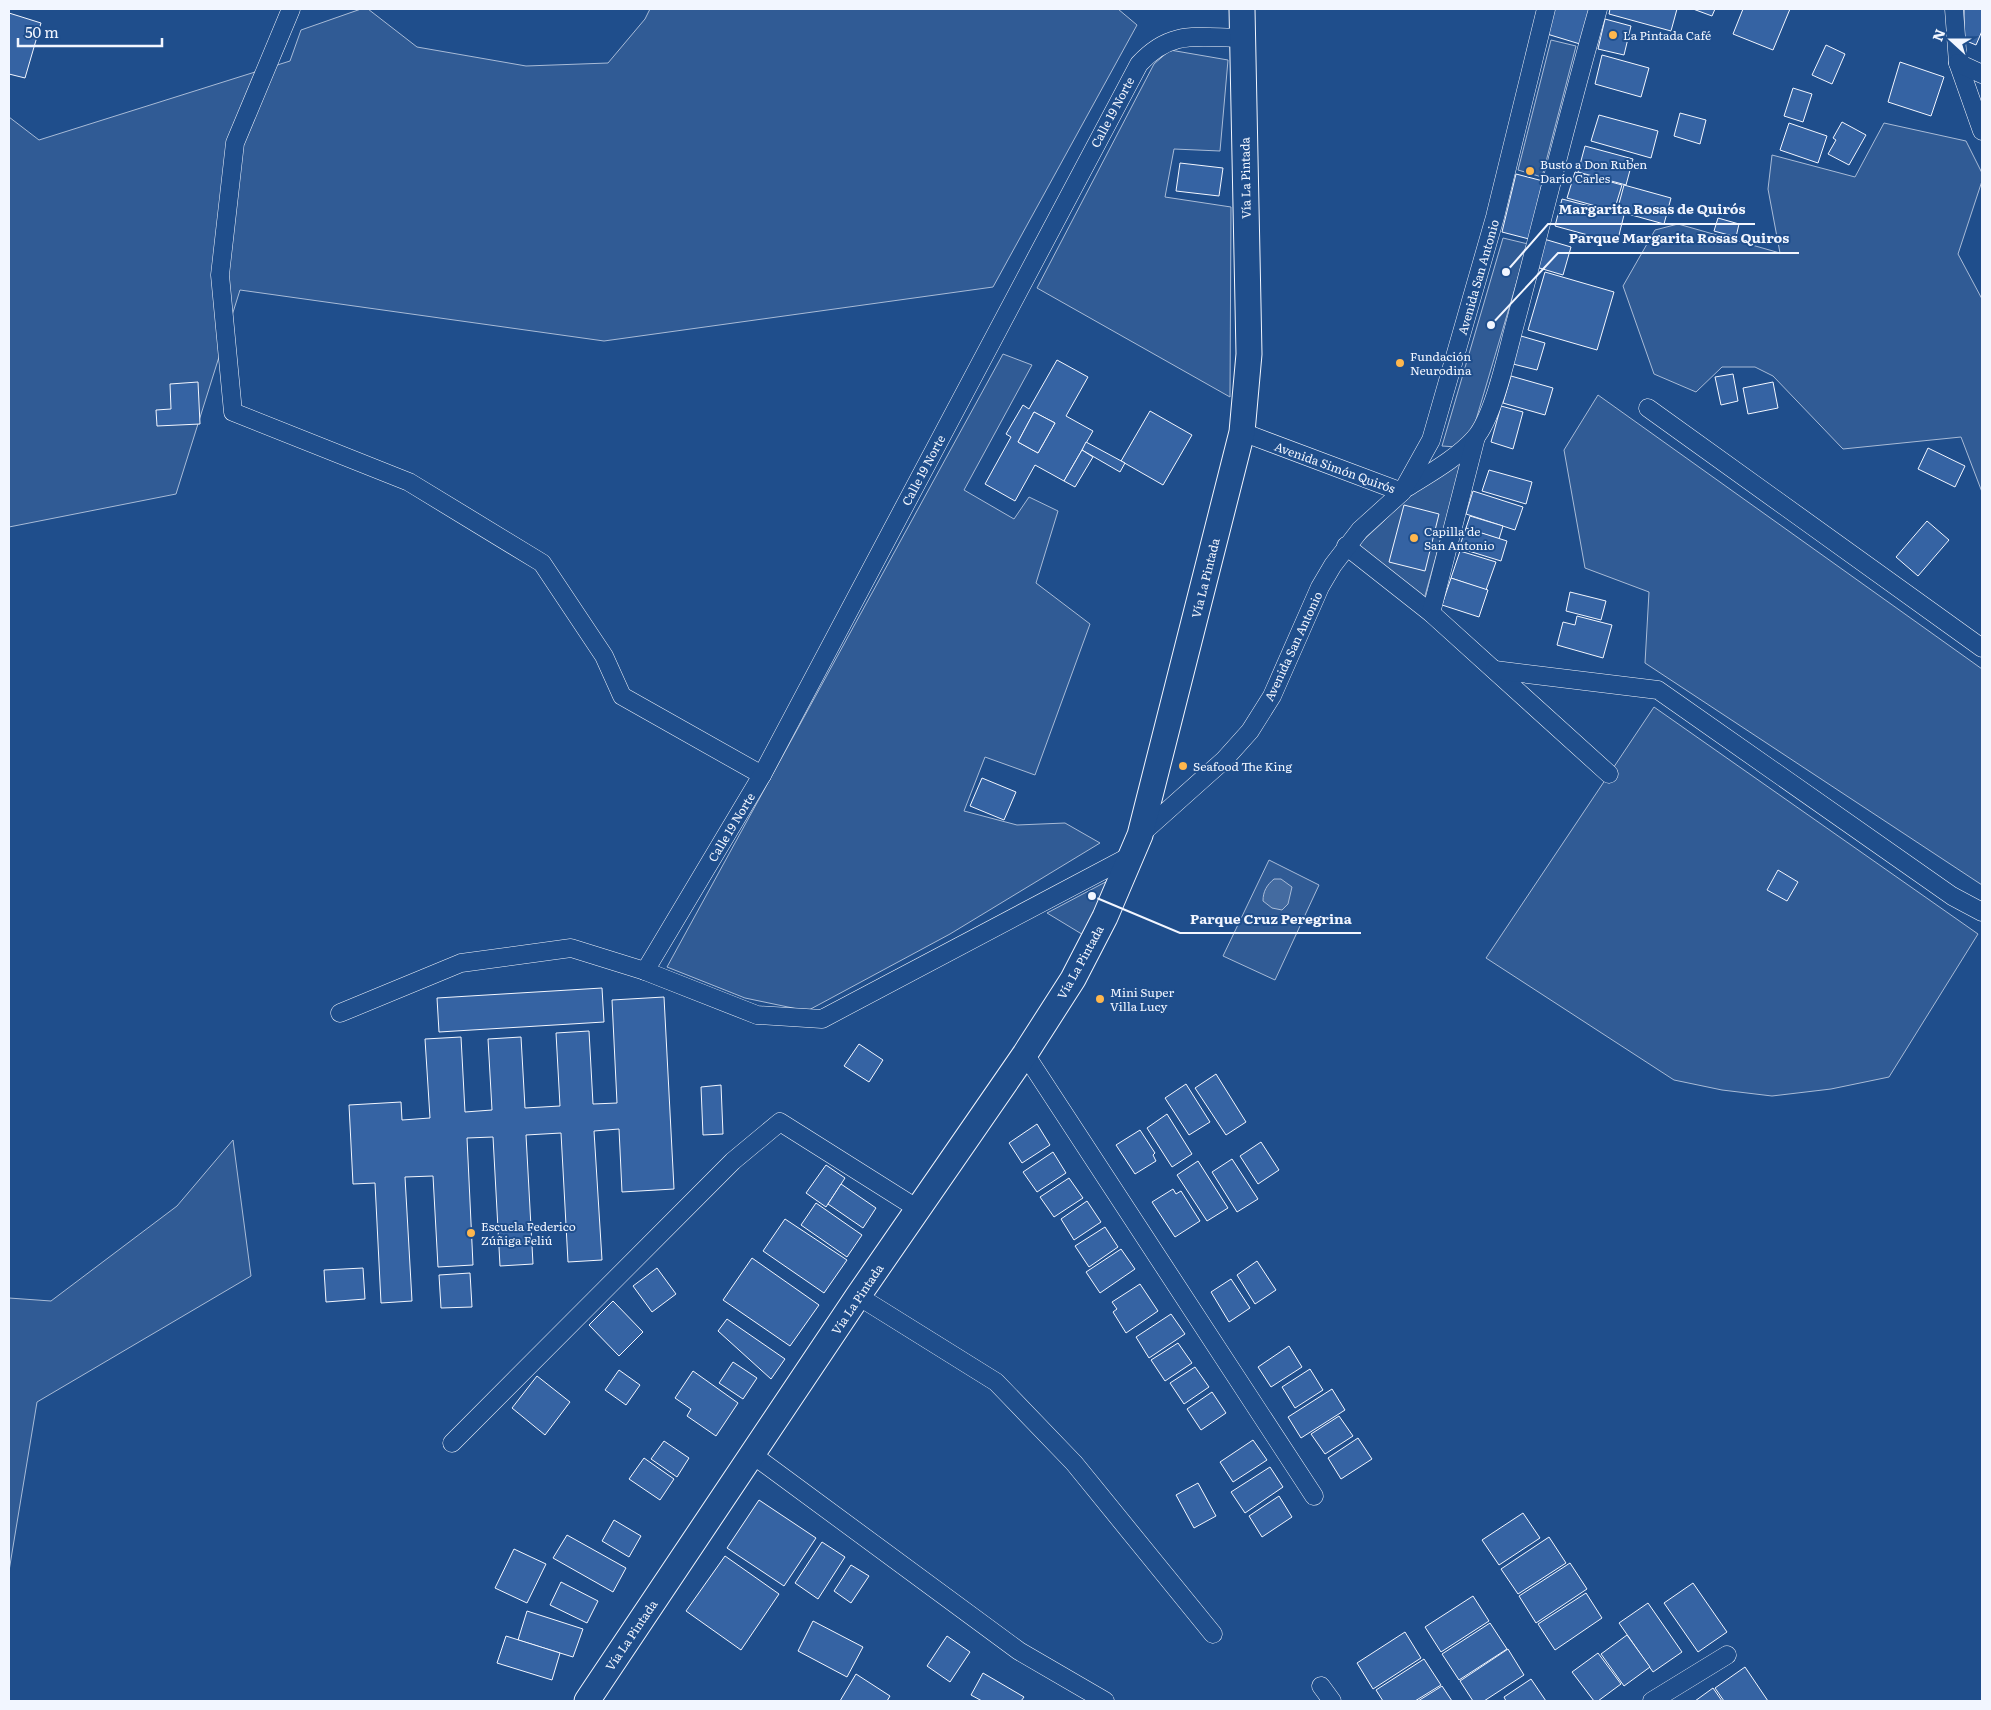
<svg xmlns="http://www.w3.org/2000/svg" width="1991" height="1710" font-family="Literata,serif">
	<rect width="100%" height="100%" fill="#1f4e8c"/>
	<!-- built -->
	<g fill="#305b95" stroke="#a8bbd7">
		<polygon points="361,9 368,9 417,47 526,66 608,63 645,19 650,9 1118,9 1137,25 993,287 604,341 240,290 176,494 9,527 9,117 39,140 290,61 301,30"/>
		<polygon points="1551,40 1576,46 1542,177 1518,170"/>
		<polygon points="1170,50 1228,60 1220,151 1174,149 1165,197 1231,207 1230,397 1037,288 1154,64"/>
		<polygon points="1884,123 1966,141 1982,173 1982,181 1958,254 1982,299 1982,492 1961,437 1843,449 1773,376 1755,367 1722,367 1696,392 1654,374 1623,286 1655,230 1678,224 1780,253 1768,189 1772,155 1855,177"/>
		<polygon points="1503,238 1528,244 1473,430 1457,447 1442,446"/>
		<polygon points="1003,354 1032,365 964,490 1014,519 1029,497 1058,511 1036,583 1090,624 1035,775 985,757 964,811 1017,825 1065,823 1100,843 950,934 807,1011 745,998 667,967"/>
		<polygon points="1598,395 1982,669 1982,885 1645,663 1649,592 1585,568 1564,450"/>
		<polygon points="1464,455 1423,603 1356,547 1384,521 1403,496"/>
		<polygon points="1654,707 1978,934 1889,1077 1831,1089 1772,1096 1722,1090 1674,1080 1486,958"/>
		<polygon points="1269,860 1319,885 1275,980 1223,956"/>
		<polygon points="1113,878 1085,936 1047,913"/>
		<polygon points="233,1140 251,1276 37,1402 9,1571 9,1298 51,1301 177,1206"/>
	</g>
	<!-- water -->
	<path fill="#446ba0" stroke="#a8bbd7" d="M 1274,879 L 1281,879 L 1292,887 L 1288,904 L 1282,910 L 1272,908 L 1263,901 C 1263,891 1267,885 1274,879 Z"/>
	<!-- building -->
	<g fill="#3563a3" stroke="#f2f6ff" fill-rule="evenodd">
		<polygon points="1555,9 1590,9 1580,44 1547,34"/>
		<polygon points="1610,9 1677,9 1671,31 1609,14"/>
		<polygon points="1693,9 1715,9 1712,16"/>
		<polygon points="1743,9 1790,9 1773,50 1733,34"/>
		<polygon points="1964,9 1982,9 1982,31 1976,45 1964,40"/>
		<polygon points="9,13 41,23 25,78 9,74"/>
		<polygon points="1605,19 1631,26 1624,55 1598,49"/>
		<polygon points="1826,45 1845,54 1832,84 1812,75"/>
		<polygon points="1602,55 1649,68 1641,97 1595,84"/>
		<polygon points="1900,62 1944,77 1931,116 1888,102"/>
		<polygon points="1793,88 1812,94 1803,122 1784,116"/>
		<polygon points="1680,113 1706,120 1700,144 1674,136"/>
		<polygon points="1599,115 1658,131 1651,158 1591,141"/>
		<polygon points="1842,122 1866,135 1849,165 1828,154 1836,140 1833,138"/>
		<polygon points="1789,123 1827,136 1818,163 1780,150"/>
		<polygon points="1585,146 1633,159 1626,185 1578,172"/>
		<polygon points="1180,163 1223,168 1219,196 1176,191"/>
		<polygon points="1575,172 1622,185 1614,211 1567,198"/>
		<polygon points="1516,174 1543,181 1529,239 1502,232"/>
		<polygon points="1624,185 1671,198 1664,224 1617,211"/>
		<polygon points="1562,199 1624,215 1617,243 1555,226"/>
		<polygon points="1718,218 1739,224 1736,237 1714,231"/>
		<polygon points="1544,239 1571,247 1563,275 1536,267"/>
		<polygon points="1545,272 1614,292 1597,350 1528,330"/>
		<polygon points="1521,336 1545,343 1537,370 1513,364"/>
		<path d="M 1057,360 L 1088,377 L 1066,416 L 1093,431 L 1064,481 L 1035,465 L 1015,501 L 985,484 L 1011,437 L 1006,434 L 1023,405 L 1029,409 ZM 1034,412 L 1055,423 L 1038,453 L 1018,442 Z"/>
		<polygon points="1733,374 1738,401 1721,405 1715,377"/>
		<polygon points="1511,376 1553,388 1545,415 1503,403"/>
		<polygon points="198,382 200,424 157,426 156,410 171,409 170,384"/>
		<polygon points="1773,382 1778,408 1748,414 1743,388"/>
		<polygon points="1501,406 1523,412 1513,449 1491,442"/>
		<polygon points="1150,411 1192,435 1163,485 1121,461"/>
		<polygon points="1034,412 1055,423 1038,453 1018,442"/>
		<polygon points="1086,442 1125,463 1120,472 1082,450"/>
		<polygon points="1928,448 1965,466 1955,487 1918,469"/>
		<polygon points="1082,450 1093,457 1075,487 1064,481"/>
		<polygon points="1489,470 1532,482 1526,504 1482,491"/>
		<polygon points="1473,491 1523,507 1515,530 1466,514"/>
		<polygon points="1404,505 1439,514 1425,571 1389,562"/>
		<polygon points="1470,516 1503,526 1499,539 1466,528"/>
		<polygon points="1927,521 1949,540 1918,576 1896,557"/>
		<polygon points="1466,528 1507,541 1501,561 1459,548"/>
		<polygon points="1460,551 1496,562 1486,590 1451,578"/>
		<polygon points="1451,578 1488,590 1479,617 1442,605"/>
		<polygon points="1570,592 1606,601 1601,620 1566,611"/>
		<polygon points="1577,616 1612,625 1603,658 1557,645 1563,622 1575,625"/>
		<polygon points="982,778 1016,792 1004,820 970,806"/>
		<polygon points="1778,870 1798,882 1787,901 1767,890"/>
		<polygon points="602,988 604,1022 439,1032 437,998"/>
		<polygon points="664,997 674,1189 622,1192 619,1129 594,1131 602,1260 568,1262 561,1133 526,1135 533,1264 500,1266 493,1137 467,1138 473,1265 438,1267 433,1176 405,1177 412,1301 381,1303 375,1183 353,1184 349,1105 401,1102 402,1120 430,1118 425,1039 461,1037 465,1112 492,1110 488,1039 521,1037 525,1108 560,1106 556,1033 589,1031 593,1104 617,1103 612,1000"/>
		<polygon points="859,1044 883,1060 869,1082 844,1066"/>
		<polygon points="1216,1074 1246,1122 1226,1135 1195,1088"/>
		<polygon points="1186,1084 1210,1122 1189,1135 1165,1098"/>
		<polygon points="721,1085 723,1134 703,1135 701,1087"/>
		<polygon points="1167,1114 1192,1154 1172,1167 1147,1128"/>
		<polygon points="1037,1124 1050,1145 1022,1163 1009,1143"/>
		<polygon points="1140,1130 1155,1153 1153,1155 1156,1161 1135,1174 1116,1145"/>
		<polygon points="1261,1142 1279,1170 1258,1184 1240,1156"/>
		<polygon points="1053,1152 1066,1173 1037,1192 1023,1172"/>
		<polygon points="1232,1159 1258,1199 1237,1212 1212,1172"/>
		<polygon points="1198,1161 1228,1208 1207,1221 1177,1175"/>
		<polygon points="826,1165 845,1178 826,1207 806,1193"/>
		<polygon points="1069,1178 1083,1198 1054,1217 1040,1197"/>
		<polygon points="841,1184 876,1208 863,1228 828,1204"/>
		<polygon points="1173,1189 1176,1194 1181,1191 1200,1221 1175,1237 1152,1202"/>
		<polygon points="1087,1201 1101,1222 1074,1240 1061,1219"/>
		<polygon points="816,1203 862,1235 847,1257 801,1225"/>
		<polygon points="785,1219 847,1260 824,1293 763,1251"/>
		<polygon points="1105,1227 1118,1247 1089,1267 1075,1246"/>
		<polygon points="1121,1249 1135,1269 1100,1293 1086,1272"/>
		<polygon points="752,1258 819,1305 790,1346 723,1300"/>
		<polygon points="1257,1261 1276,1290 1255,1304 1237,1275"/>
		<polygon points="363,1268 365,1299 326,1302 324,1270"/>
		<polygon points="657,1268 676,1294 652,1312 633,1286"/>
		<polygon points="470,1273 472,1307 441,1308 439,1275"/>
		<polygon points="1231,1279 1250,1308 1229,1322 1211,1292"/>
		<polygon points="1140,1284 1158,1311 1126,1333 1113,1312 1117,1309 1112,1302"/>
		<polygon points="613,1301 643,1332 619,1356 589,1325"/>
		<polygon points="1171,1314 1185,1334 1149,1358 1136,1337"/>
		<polygon points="727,1319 785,1359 771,1379 718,1331"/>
		<polygon points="1178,1343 1192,1363 1165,1381 1151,1360"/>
		<polygon points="1289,1346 1302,1367 1271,1387 1258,1367"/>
		<polygon points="733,1362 757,1378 743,1399 719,1383"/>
		<polygon points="1195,1367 1209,1387 1184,1404 1170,1383"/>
		<polygon points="1310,1369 1323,1390 1295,1408 1282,1387"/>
		<polygon points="619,1370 640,1385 626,1405 605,1390"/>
		<polygon points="693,1371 738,1403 716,1436 687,1416 691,1409 675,1398"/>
		<polygon points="537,1376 570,1402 545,1435 512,1408"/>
		<polygon points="1332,1389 1345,1410 1301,1438 1288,1417"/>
		<polygon points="1212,1392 1226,1413 1201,1430 1187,1409"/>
		<polygon points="1339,1416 1353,1436 1325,1454 1311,1434"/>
		<polygon points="1358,1438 1372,1459 1341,1479 1328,1458"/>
		<polygon points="1253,1440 1267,1460 1233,1482 1220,1462"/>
		<polygon points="664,1441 689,1458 677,1477 651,1459"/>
		<polygon points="644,1458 674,1479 660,1500 629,1479"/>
		<polygon points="1270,1467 1283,1487 1245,1513 1231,1492"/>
		<polygon points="1198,1483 1216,1516 1194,1528 1176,1495"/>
		<polygon points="1279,1496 1292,1517 1262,1537 1249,1516"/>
		<polygon points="759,1500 816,1538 784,1586 727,1548"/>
		<polygon points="1523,1513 1540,1538 1499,1565 1482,1540"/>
		<polygon points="614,1520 641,1536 629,1557 602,1541"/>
		<polygon points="567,1535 626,1568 613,1592 553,1558"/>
		<polygon points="1549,1537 1566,1563 1518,1594 1501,1569"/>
		<polygon points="822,1542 845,1557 818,1599 795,1583"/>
		<polygon points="514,1549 546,1564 527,1603 495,1588"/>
		<polygon points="725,1556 779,1594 741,1650 686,1611"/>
		<polygon points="1570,1563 1587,1589 1536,1623 1519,1596"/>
		<polygon points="851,1565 869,1576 851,1603 834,1591"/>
		<polygon points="561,1582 598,1601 587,1623 550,1605"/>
		<polygon points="1693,1583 1727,1632 1698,1652 1664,1603"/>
		<polygon points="1586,1593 1602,1618 1555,1650 1538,1624"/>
		<polygon points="1473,1596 1489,1621 1441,1652 1425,1627"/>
		<polygon points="1648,1603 1682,1652 1653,1672 1619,1623"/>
		<polygon points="527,1611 583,1629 573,1657 518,1640"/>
		<polygon points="813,1621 863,1647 847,1677 798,1651"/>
		<polygon points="1490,1623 1507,1649 1459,1680 1442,1654"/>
		<polygon points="1405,1632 1421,1658 1373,1689 1357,1663"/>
		<polygon points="1627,1635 1650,1667 1624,1686 1601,1654"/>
		<polygon points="506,1636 560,1653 552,1680 497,1663"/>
		<polygon points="947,1636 970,1652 950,1682 927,1666"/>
		<polygon points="1508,1649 1524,1675 1484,1701 1473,1701 1460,1681"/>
		<polygon points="1598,1653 1621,1684 1598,1701 1594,1701 1572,1672"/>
		<polygon points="1424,1659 1441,1685 1415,1701 1383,1701 1376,1690"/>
		<polygon points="1745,1667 1768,1701 1724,1701 1715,1688"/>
		<polygon points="983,1673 1024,1697 1021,1701 982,1701 971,1695"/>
		<polygon points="856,1674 890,1696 887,1701 840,1701"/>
		<polygon points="1531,1679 1546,1701 1506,1701 1504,1697"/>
		<polygon points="1442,1686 1452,1701 1418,1701"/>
		<polygon points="1713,1688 1722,1701 1695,1701"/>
	</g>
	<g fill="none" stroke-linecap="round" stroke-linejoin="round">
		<!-- minor casing -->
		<g stroke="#f2f6ff" stroke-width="19">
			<g id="minor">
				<polyline points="291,9 235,143 220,275 233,412 409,482 542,563 604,656 622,696 762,775"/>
				<polyline points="1954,9 1958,63 1982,131"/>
				<polyline points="1958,63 1982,74"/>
				<polyline points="1648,408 1982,648"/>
				<polyline points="1242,432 1402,492"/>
				<path d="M 1408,487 C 1430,473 1457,458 1475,438 C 1494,416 1507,353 1515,324 C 1543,219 1568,113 1598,9"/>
				<polyline points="1346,546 1431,613 1609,774"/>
				<polyline points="1431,613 1476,437"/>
				<polyline points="1495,670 1658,690 1952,896 1982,912"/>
				<polyline points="1140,835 1224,760 1250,731 1272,696 1320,587 1333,565 1360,530 1402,492 1431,440 1495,217 1546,9"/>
				<path d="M 645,971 L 762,775 L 1139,64 C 1172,28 1199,38 1243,38"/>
				<polyline points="340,1013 461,963 571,948 645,971 757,1015 822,1019 1132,855"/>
				<polyline points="1025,1054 1314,1496"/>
				<polyline points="858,1296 996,1382 1074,1463 1213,1634"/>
				<polyline points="452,1443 733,1161 780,1122 918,1209"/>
				<polyline points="753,1455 1019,1651 1105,1701"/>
				<polyline points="1321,1686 1332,1701"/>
				<polyline points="1652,1701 1727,1655"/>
			</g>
		</g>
		<!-- secondary casing -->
		<g stroke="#f2f6ff" stroke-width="27">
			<polyline id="secondary" points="587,1701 858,1296 1025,1054 1073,979 1105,917 1140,835 1242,432 1249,354 1242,9"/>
		</g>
		<!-- minor -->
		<use href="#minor" stroke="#1f4e8c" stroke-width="18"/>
		<!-- secondary -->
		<use href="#secondary" stroke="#1f4e8c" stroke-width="25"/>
	</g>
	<!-- markers -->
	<g fill="#ffb74d" stroke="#1f4e8c" stroke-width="2">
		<circle cx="1613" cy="35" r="5"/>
		<circle cx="1530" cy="171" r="5"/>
		<circle cx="1400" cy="363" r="5"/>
		<circle cx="1414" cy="538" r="5"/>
		<circle cx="1183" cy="766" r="5"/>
		<circle cx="1100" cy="999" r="5"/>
		<circle cx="471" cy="1233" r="5"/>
	</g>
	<g text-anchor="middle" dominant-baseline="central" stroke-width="4" stroke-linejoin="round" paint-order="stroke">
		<!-- poi labels -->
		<g font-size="12" fill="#f2f6ff" stroke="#1f4e8c" text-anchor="start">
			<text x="1623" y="35">La Pintada Café</text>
			<text x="1540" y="164">Busto a Don Ruben<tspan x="1540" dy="14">Darío Carles</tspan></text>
			<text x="1410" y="356">Fundación<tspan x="1410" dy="14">Neurodina</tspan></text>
			<text x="1424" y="531">Capilla de<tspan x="1424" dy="14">San Antonio</tspan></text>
			<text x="1193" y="766">Seafood The King</text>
			<text x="1110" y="992">Mini Super<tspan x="1110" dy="14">Villa Lucy</tspan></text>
			<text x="481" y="1226">Escuela Federico<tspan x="481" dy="14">Zúñiga Feliú</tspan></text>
		</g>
		<!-- street labels -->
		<g font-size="12" fill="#f2f6ff" stroke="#1f4e8c">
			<text transform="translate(1112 112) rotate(-62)">Calle 19 Norte</text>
			<text transform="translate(1245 178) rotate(-91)">Vía La Pintada</text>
			<text transform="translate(1478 277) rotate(-74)">Avenida San Antonio</text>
			<text transform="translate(1335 467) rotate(20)">Avenida Simón Quirós</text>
			<text transform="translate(923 470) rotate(-62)">Calle 19 Norte</text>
			<text transform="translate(1205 578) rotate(-76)">Vía La Pintada</text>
			<text transform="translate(1293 646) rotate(-65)">Avenida San Antonio</text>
			<text transform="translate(731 827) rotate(-59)">Calle 19 Norte</text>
			<text transform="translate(1080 962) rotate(-61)">Vía La Pintada</text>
			<text transform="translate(857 1299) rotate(-56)">Vía La Pintada</text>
			<text transform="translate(631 1635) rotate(-56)">Vía La Pintada</text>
		</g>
	</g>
	<!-- callouts -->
	<path fill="none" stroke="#f2f6ff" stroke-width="2" d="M1506 272L1548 224H1755M1491 325L1558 253H1799M1092 896L1180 933H1361"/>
	<g fill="#f2f6ff" stroke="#1f4e8c" stroke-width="2">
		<circle cx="1506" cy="272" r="5"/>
		<circle cx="1491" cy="325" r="5"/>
		<circle cx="1092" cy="896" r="5"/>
	</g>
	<g font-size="14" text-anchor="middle" font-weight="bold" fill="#f2f6ff" stroke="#1f4e8c" stroke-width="4" stroke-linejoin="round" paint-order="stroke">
		<text x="1652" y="214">Margarita Rosas de Quirós</text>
		<text x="1679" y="243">Parque Margarita Rosas Quiros</text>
		<text x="1271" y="924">Parque Cruz Peregrina</text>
	</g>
	<!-- border -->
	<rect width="1991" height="1710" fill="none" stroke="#f2f6ff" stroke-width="20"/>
	<!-- north arrow -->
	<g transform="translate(1951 40) rotate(291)" stroke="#1f4e8c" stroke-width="4" paint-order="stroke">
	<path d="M0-4L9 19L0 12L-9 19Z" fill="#f2f6ff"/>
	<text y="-8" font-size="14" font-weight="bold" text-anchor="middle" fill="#f2f6ff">N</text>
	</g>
	<!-- scale -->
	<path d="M18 38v8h144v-8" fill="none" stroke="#f2f6ff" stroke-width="2.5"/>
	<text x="25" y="38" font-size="15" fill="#f2f6ff" stroke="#1f4e8c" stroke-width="4" paint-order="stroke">50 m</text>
</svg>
